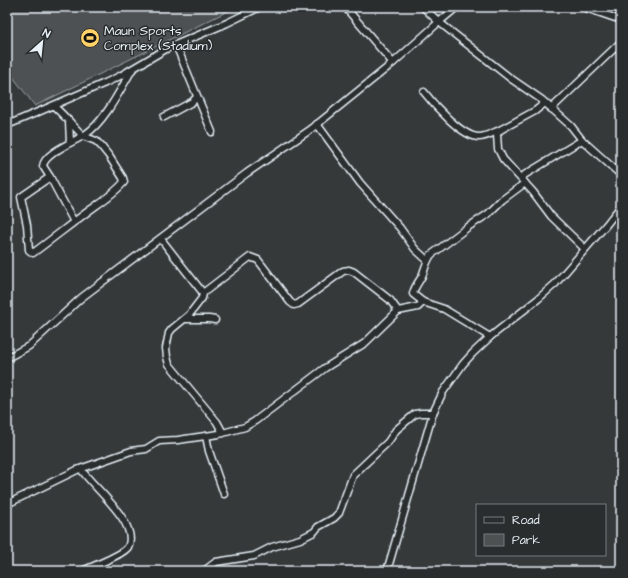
<svg xmlns="http://www.w3.org/2000/svg" width="628" height="578" font-family="'Architects Daughter',sans-serif">
	<rect width="100%" height="100%" fill="#35393a"/>
	<filter id="ink" filterUnits="userSpaceOnUse"><feTurbulence type="fractalNoise" baseFrequency=".025" numOctaves="2"/><feDisplacementMap in="SourceGraphic" scale="8" xChannelSelector="R" yChannelSelector="G"/><feConvolveMatrix kernelMatrix="1 2 1 2 8 2 1 2 1" color-interpolation-filters="sRGB"/></filter>
	<g filter="url(#ink)">
		<!-- green -->
		<polygon fill="#4d5152" stroke="#9aa1a5" points="7,7 236,7 35,106 7,69"/>
		<g fill="none" stroke-linecap="round" stroke-linejoin="round">
			<!-- minor casing -->
			<g stroke="#e8f1f8" stroke-width="9">
				<g id="minor">
					<polyline points="423,7 439,22 457,7"/>
					<polyline points="583,7 621,20"/>
					<polyline points="176,45 212,132"/>
					<polyline points="393,63 439,22 510,78 542,100 571,126 582,140 621,175"/>
					<path d="M 424,92 C 434,105 462,137 479,137 C 486,137 494,132 500,130"/>
					<polyline points="545,103 535,111 500,130 497,134 498,149 503,159 533,192 551,216 585,249"/>
					<polyline points="54,106 69,121 70,142"/>
					<polyline points="551,109 621,42"/>
					<polyline points="164,117 192,102 197,97"/>
					<path d="M 69,121 L 83,136 L 96,141 L 101,146 L 109,156 L 123,178 L 124,182 C 115,193 101,202 90,210 C 71,224 52,239 33,253 L 29,250 L 27,225 L 21,197 L 50,177 L 74,222"/>
					<polyline points="7,123 12,123 38,112 105,83 120,76 166,49 227,23 260,7"/>
					<polyline points="317,124 360,183 400,228 415,249 427,260"/>
					<path d="M 50,177 L 43,166 C 44,153 76,141 86,134 C 105,121 120,90 132,70"/>
					<polyline points="521,177 582,140"/>
					<polyline points="161,239 203,293 202,298 189,315 172,329 169,333 166,348 167,357 169,364 217,422 223,433"/>
					<polyline points="203,293 250,257 258,260 290,302 294,305 298,304 343,271 349,270 354,272 390,300 398,311"/>
					<polyline points="186,319 209,319 215,320"/>
					<path d="M 490,337 L 444,309 L 423,302 L 413,294 C 414,287 419,282 422,276 C 425,269 426,262 431,255 L 468,227 L 488,214 L 502,200 L 525,183"/>
					<polyline points="7,358 29,346 81,298 247,173 310,130 393,63 345,7"/>
					<polyline points="206,436 209,451 224,494"/>
					<path d="M 81,469 C 92,487 140,523 128,547 C 123,555 91,567 82,571"/>
					<polyline points="7,504 77,470 131,451 146,449 159,441 178,440 219,434 245,427 255,421 325,368 365,343 398,311 418,307 423,302"/>
					<polyline points="204,571 216,562 254,556 272,547 300,539 314,532 318,527 334,518 339,513 353,475 388,442 396,430 415,414 421,413 433,413"/>
					<polyline points="387,571 428,430 433,413 443,392 463,364 473,353 490,337 538,299 555,284 606,225 621,206"/>
				</g>
			</g>
			<!-- minor -->
			<use href="#minor" stroke="#2a2d2e" stroke-width="6"/>
		</g>
	</g>
	<!-- icons -->
	<defs>
		<g id="stadium-disc" transform="scale(1)"><circle r="9.5" fill="#ffd166" stroke="#2a2d2e"/><path d="M0-5a6.5 5 0 1 0 0 10a6.5 5 0 1 0 0-10ZM-3.5-1.8h7v3.6h-7Z" fill="#111"/></g>
	</defs>
	<g fill-rule="evenodd">
		<use href="#stadium-disc" x="90" y="38"/>
	</g>
	<g text-anchor="middle" dominant-baseline="central" stroke-width="3" stroke-linejoin="round" paint-order="stroke">
		<!-- poi labels -->
		<g font-size="13" fill="#e8f1f8" stroke="#2a2d2e" text-anchor="start">
			<text x="104" y="31">Maun Sports<tspan x="104" dy="15">Complex (Stadium)</tspan></text>
		</g>
	</g>
	<!-- margin -->
	<rect width="628" height="578" fill="none" stroke="#2a2d2e" stroke-width="24"/>
	<rect x="12" y="12" width="604" height="554" fill="none" stroke="#e8f1f8" stroke-width="1.5" filter="url(#ink)"/>
	<!-- legend -->
	<rect x="476" y="504" width="130" height="52" fill="#2a2d2e" stroke="#767b7f"/>
	<rect x="484" y="517" width="20" height="6" fill="#2a2d2e" stroke="#767b7f"/>
	<text x="512" y="524" font-size="12" fill="#e8f1f8">Road</text>
	<rect x="484" y="534" width="20" height="12" fill="#4d5152" stroke="#767b7f"/>
	<text x="512" y="544" font-size="12" fill="#e8f1f8">Park</text>
	<!-- north arrow -->
	<g transform="translate(42 42) rotate(27)" stroke="#2a2d2e" stroke-width="3" paint-order="stroke">
	<path d="M0-3L7 15L0 10L-7 15Z" fill="#e8f1f8"/>
	<text y="-6" font-size="11" font-weight="bold" text-anchor="middle" fill="#e8f1f8">N</text>
	</g>
</svg>
